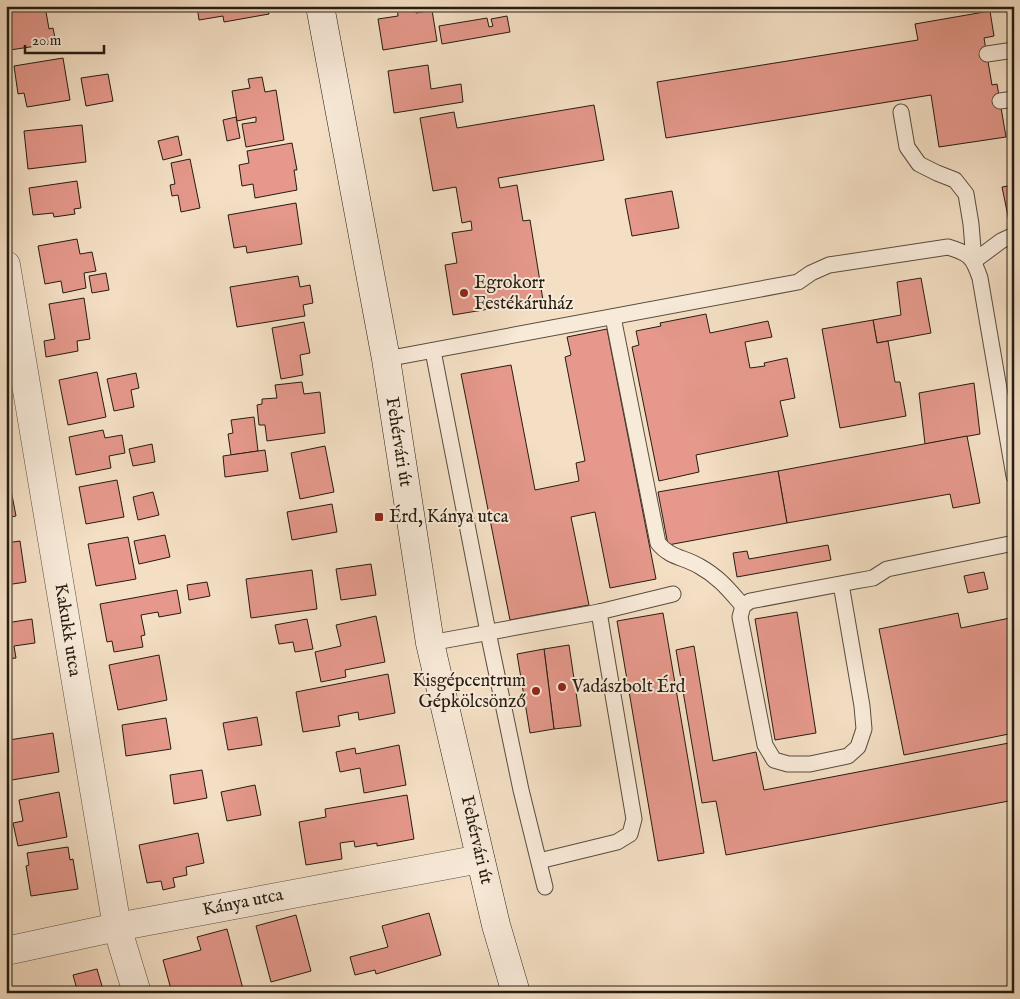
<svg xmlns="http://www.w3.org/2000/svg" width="1020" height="999" font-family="'IM FELL English',serif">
	<rect width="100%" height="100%" fill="#f4dfc4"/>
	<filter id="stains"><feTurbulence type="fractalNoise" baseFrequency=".004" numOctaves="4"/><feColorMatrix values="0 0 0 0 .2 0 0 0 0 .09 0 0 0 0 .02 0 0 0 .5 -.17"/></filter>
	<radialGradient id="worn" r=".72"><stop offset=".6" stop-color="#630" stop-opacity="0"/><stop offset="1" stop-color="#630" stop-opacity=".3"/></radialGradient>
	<!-- building -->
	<g fill="#e5988b" stroke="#251c11">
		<polygon points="7,6 45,6 49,29 53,28 56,43 10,50 6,27"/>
		<polygon points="197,6 267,6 269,14 224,22 223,16 199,20"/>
		<polygon points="404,6 415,6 416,13 432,10 437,41 383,50 378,19 398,16 397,7"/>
		<polygon points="990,11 994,36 984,38 992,85 997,84 1006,137 939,147 931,95 666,138 657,82 918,40 915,24"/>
		<polygon points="507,16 510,32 442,44 439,26 487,18 489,27 493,26 491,19"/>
		<polygon points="63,58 70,100 27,107 24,93 18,94 14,66"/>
		<polygon points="428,65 431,89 461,84 463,102 394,113 388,71"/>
		<polygon points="108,74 113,101 86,106 81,78"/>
		<polygon points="262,77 265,92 276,90 284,140 246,147 242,124 256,122 256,117 237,121 232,91 250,88 248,79"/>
		<polygon points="594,105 604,160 498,178 500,188 517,185 523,221 530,220 543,300 453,315 445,265 457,263 452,233 472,230 471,221 462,223 456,187 433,191 420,118 454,112 457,128"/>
		<polygon points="236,117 240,138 227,141 223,120"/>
		<polygon points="82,125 86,162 28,169 24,131"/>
		<polygon points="178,136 182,155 163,160 158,141"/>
		<polygon points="292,143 297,170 294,170 297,190 255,198 253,184 242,186 239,165 249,163 247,151"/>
		<polygon points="190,159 200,208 181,212 178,195 172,196 170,185 175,184 171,163"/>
		<polygon points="77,181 81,208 74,209 75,214 54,217 53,213 33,215 29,188"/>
		<polygon points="1014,185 1014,220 1009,221 1002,187"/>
		<polygon points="672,191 679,228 632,236 625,199"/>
		<polygon points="296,203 302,244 247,253 246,246 234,248 228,215"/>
		<polygon points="77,239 80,254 92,252 96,271 84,273 86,288 63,293 61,281 45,284 38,246"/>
		<polygon points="106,273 109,290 92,293 89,276"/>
		<polygon points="298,276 300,287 310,285 313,303 303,305 305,316 237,327 230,287"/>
		<polygon points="921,278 931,333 877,343 873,320 901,315 897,282"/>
		<polygon points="84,298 90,339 77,341 78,351 46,357 44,341 55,339 49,304"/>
		<polygon points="706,314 710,333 768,321 772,337 745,342 750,368 765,366 764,363 787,358 795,398 780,401 788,436 696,455 699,472 659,481 632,347 639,345 636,331 661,326 660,323"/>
		<polygon points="873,320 877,343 888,341 895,382 900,382 906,416 840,428 822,329"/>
		<polygon points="304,322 310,353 300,355 303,375 281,379 272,328"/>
		<polygon points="607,329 656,579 610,588 595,512 571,517 589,605 510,620 461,374 511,365 535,490 579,481 576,463 585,461 565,357 571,355 567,337"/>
		<polygon points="97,372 106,417 68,425 59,380"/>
		<polygon points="136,373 139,388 131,390 134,407 114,411 107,379"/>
		<polygon points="302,382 304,394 320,392 325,433 267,441 265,425 259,425 257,405 262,404 262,399 277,398 275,385"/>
		<polygon points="974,383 980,434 925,444 919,393"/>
		<polygon points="254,417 258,451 231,455 228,434 233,433 231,420"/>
		<polygon points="103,430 105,438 122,435 125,453 109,456 111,468 76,475 69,437"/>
		<polygon points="967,436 980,503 953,508 950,494 787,523 778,471"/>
		<polygon points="152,444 155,462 133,466 129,449"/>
		<polygon points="325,446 334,492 300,499 291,453"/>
		<polygon points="265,450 268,471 225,477 223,456"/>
		<polygon points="6,464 16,516 6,518"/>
		<polygon points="778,471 787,523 668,545 658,492"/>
		<polygon points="117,480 124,517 86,524 79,487"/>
		<polygon points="153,492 159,515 138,520 133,497"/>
		<polygon points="332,504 337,532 292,540 287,512"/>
		<polygon points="165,535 170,557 139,564 134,541"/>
		<polygon points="128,537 136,579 96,586 88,544"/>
		<polygon points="20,541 26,582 6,585 6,543"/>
		<polygon points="828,545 831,560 737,577 733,553 747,551 749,559"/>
		<polygon points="371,564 376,595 341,600 336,569"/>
		<polygon points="312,570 317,609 251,618 246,579"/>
		<polygon points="984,572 988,589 968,593 964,576"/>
		<polygon points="207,582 210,596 189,600 187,585"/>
		<polygon points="177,590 181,613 159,617 158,612 141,615 145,635 141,636 143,647 114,652 112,641 107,642 100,604"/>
		<polygon points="797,612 816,733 775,740 755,619"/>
		<polygon points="663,613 704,853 658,861 617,621"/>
		<polygon points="958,613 961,628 1010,618 1014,638 1014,733 904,755 879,629"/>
		<polygon points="376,616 385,662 345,670 346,677 321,682 315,652 341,646 336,625"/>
		<polygon points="32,619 35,643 14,646 16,658 6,659 6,623"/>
		<polygon points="307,619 313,649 295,652 293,642 279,644 275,625"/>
		<polygon points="569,645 581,726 554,729 544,649"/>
		<polygon points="694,646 713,761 756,752 764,790 1014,742 1014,800 726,855 716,801 702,803 676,650"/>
		<polygon points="544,649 554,729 530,733 517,654"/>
		<polygon points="159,655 167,700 118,710 109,665"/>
		<polygon points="388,674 395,713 359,720 358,712 338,716 340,726 303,732 296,692"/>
		<polygon points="257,717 262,745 228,750 223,723"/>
		<polygon points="166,718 171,749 126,756 122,725"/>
		<polygon points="53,733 59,772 6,781 6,748 11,748 9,740"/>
		<polygon points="399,745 406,785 364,793 360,768 340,772 336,752 355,748 356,754"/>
		<polygon points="202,770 207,798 174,804 170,775"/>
		<polygon points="255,785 261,815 227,821 221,792"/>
		<polygon points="59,792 67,837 18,846 13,823 23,821 19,800"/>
		<polygon points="407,795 414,839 377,846 377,843 355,847 354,841 340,843 342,859 306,865 299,822 326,817 325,809"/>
		<polygon points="198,833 204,863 186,867 187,875 173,878 175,887 163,890 161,881 147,883 139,845"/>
		<polygon points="68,847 70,860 73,859 78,889 31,896 26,866 29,865 27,853"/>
		<polygon points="429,913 441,955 376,974 375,970 355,975 350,957 388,947 382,926"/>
		<polygon points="296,915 311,971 271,982 256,926"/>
		<polygon points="227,929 243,989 228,993 172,993 163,960 201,950 197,937"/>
		<polygon points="97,969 104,993 78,993 73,975"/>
	</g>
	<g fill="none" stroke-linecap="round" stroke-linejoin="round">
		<!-- lane casing -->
		<g stroke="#594d3e" stroke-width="17">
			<g id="lane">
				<polyline points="987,54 1014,50"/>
				<polyline points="1000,101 1014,99"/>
				<polyline points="901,112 907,147 919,164 937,173 955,180 966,194 971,224 974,261"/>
				<polyline points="974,261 1001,241 1014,235"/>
				<path d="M 613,317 L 658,543 C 670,558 684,557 699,566 C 719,577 729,590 743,606"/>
				<polyline points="433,351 488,632 521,790 545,887"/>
				<path d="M 386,359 L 798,282 L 811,273 L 829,265 L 948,247 C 969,253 973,257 980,278 L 1014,476"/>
				<polyline points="841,584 862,706 864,729 858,747 848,756 810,764 788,764 774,760 765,745 740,617 743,606 750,601 856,581 873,578 887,569 1014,543"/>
				<polyline points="430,643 599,612 673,594"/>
				<polyline points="539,861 617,842 630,834 634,819 599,612"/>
			</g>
		</g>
		<!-- street casing -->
		<g stroke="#594d3e" stroke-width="29">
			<g id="street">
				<polyline points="6,265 117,927 137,993"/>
				<polyline points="6,951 117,927 480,859"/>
			</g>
		</g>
		<!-- secondary casing -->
		<g stroke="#251c11" stroke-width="29">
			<polyline id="secondary" points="320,6 386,359 430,643 496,925 516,993"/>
		</g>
		<!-- lane -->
		<use href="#lane" stroke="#f8ead9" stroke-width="15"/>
		<!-- street -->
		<use href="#street" stroke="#f8ead9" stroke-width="28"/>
		<!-- secondary -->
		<use href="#secondary" stroke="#f8ead9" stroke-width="28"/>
	</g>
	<!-- markers -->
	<g fill="#8f2418" stroke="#f8ead9" stroke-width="2">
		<circle cx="464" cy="293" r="5"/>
		<rect x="374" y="512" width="10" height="10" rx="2.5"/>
		<circle cx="562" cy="687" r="5"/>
		<circle cx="536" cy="691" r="5"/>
	</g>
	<g text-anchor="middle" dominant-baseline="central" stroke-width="4" stroke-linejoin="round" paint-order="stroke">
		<!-- poi labels -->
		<g font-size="18" fill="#251c11" stroke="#f8ead9" text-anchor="start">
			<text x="474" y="283">Egrokorr<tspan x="474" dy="21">Festékáruház</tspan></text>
			<text x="389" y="517">Érd, Kánya utca</text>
			<text x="526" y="681" text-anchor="end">Kisgépcentrum<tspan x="526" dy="21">Gépkölcsönző</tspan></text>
			<text x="572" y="687">Vadászbolt Érd</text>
		</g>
		<!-- street labels -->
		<g font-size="18" fill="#251c11" stroke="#f8ead9">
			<text transform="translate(398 442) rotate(81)">Fehérvári út</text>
			<text transform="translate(67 630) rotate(81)">Kakukk utca</text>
			<text transform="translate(476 840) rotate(77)">Fehérvári út</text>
			<text transform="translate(243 903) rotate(-11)">Kánya utca</text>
		</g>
	</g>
	<!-- margin -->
	<rect width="1020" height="999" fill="none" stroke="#f4dfc4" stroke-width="25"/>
	<rect x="8" y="8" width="1005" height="984" fill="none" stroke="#251c11" stroke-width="2.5"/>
	<rect x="12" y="12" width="995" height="974" fill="none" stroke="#251c11"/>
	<!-- scale -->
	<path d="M25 45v8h79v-8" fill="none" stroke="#251c11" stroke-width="2.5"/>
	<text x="32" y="45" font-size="15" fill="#251c11" stroke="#f8ead9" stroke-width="4" paint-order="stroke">20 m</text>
	<rect width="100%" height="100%" filter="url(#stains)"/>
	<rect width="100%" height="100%" fill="url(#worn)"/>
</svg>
